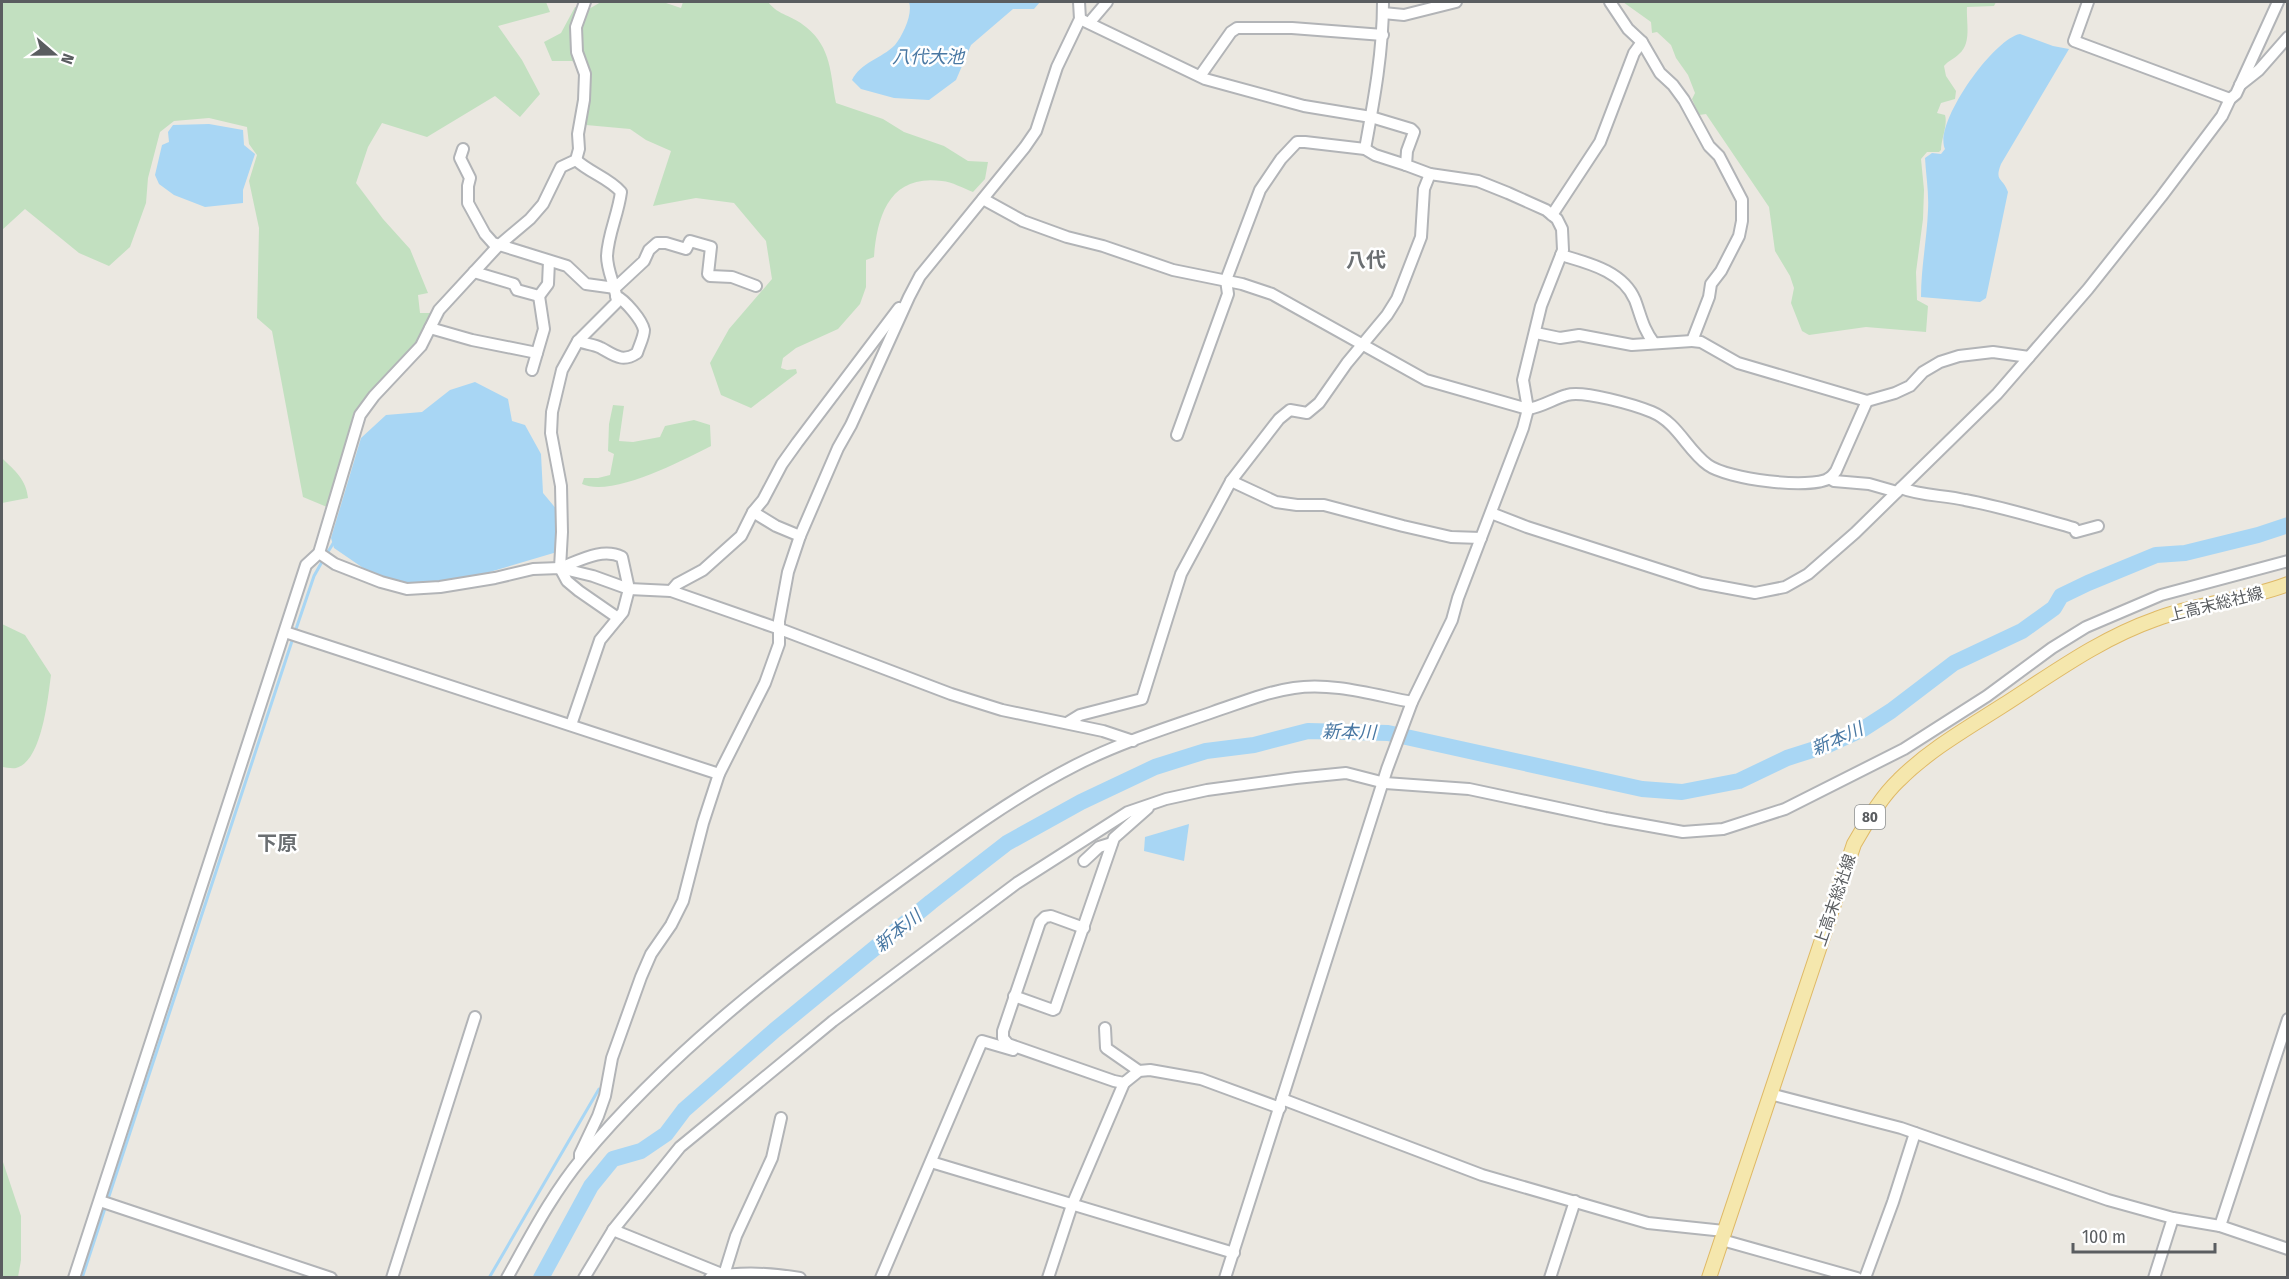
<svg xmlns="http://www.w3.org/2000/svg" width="2289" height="1279" font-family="'Fira Sans Condensed','Noto Sans JP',sans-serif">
	<rect width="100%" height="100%" fill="#ebe8e1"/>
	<!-- green -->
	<g fill="#c2e0c0">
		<polygon points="2,2 546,2 550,12 498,26 522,60 540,94 520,117 495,96 427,137 382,123 368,147 356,183 383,219 410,249 428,293 418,295 420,313 431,313 419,342 356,410 327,507 303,497 272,331 257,318 259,228 249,181 257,155 249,144 247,127 209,118 174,121 160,132 148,178 146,203 130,247 109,266 79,253 25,209 2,230"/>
		<path d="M 601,2 L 663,2 L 681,8 L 683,2 L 768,2 C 779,16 792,15 806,27 C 832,48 830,74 836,103 L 883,119 L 904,132 L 944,146 L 968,161 L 988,162 L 985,179 L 973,192 C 963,188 952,182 942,181 C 890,174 877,215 874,257 L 866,260 L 866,287 L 860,304 L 838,329 L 796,348 L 783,358 L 781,368 L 787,370 L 796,369 L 797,373 L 751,408 L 721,395 L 710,363 L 729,329 L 772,279 L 766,241 L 734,203 L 696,198 L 653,206 L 671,151 L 646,140 L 630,129 L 586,125 L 589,73 L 572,61 L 552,61 L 544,42 L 561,33 L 575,7 L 587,10 Z"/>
		<path d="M 1623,2 L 1996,2 L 1994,6 L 1967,7 C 1966,22 1972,43 1959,54 C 1954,59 1949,60 1944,66 L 1946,76 L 1956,91 L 1955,99 L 1941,103 L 1937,113 L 1945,115 C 1948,125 1941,139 1941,150 L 1939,152 L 1927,152 L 1921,159 L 1924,190 L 1923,219 L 1916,272 L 1917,300 L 1928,306 L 1926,332 L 1866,327 L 1809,335 L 1802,331 L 1791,303 L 1794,288 L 1790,276 L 1775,251 L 1769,207 L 1706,114 L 1699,115 L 1692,99 L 1695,93 L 1688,75 L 1676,58 L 1671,45 L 1657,32 L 1652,33 L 1651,22 Z"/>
		<path d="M 613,405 L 624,406 L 619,441 L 633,442 L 660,437 L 665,426 L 694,420 L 710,425 L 711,446 C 683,460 612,498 582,484 L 584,478 L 598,478 L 610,475 L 614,454 L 608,451 L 609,424 Z"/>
		<path d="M 2,458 C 15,471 26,479 28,498 L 2,503 Z"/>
		<path d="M 2,624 L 25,635 L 51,675 C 48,697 42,762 16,768 C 12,769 5,767 2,767 Z"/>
		<polygon points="2,1159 21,1216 21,1260 18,1277 2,1277"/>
	</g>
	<!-- water -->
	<g fill="#a8d6f4">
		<path d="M 909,2 L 1040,2 L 1034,9 L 1013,9 L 971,45 L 956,80 L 929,100 L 894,98 L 861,89 L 852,80 C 861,62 881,59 895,45 C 903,35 913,14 909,2 Z"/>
		<path d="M 2020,34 L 2053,46 L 2069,49 L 2001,164 C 1994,182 2003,177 2008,192 L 1986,298 L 1980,302 L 1921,297 C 1921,267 1927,239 1928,210 C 1929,192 1926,176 1925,158 L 1932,153 L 1941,154 L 1945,149 C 1933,124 1993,39 2020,34 Z"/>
		<polygon points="209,124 243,130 244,145 255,154 243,190 243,203 205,207 174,195 159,184 155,175 162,145 169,142 168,132 173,125"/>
		<polygon points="475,382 508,399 512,421 525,425 541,454 543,493 558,511 557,552 459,581 407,585 369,572 334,548 331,538 361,438 386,415 422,412 450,390"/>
		<polygon points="1189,824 1184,861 1144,851 1145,837"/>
	</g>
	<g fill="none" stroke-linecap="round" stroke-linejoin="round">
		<!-- stream -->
		<g stroke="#a8d6f4" stroke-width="3">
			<polyline points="326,555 334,542"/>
			<polyline points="295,632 314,576 323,560"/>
			<polyline points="82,1278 293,638"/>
			<polyline points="489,1278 599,1089"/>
		</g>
		<!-- river -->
		<polyline stroke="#a8d6f4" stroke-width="16" points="541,1278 591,1186 613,1159 641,1151 666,1134 684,1110 775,1030 931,902 1007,843 1081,802 1155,767 1206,751 1254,745 1308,731 1388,733 1642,789 1682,792 1739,781 1787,758 1828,745 1863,729 1891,711 1954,663 2022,631 2054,608 2061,596 2088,583 2156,555 2185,553 2258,535 2288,525"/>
		<!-- minor casing -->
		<g stroke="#b2b4b7" stroke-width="14">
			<g id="minor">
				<polyline points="1610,2 1628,29 1642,42 1660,73 1673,85 1684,100 1709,146 1719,156 1742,200 1742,221 1739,236 1721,271 1711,284 1709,297 1692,341 1701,342 1738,363 1867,401 1895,393 1910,386 1923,372 1940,362 1959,356 1993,352 2029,357"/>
				<polyline points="2088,2 2074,41 2230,99"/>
				<polyline points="1383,13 1404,15 1456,2"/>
				<polyline points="1080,19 1205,79 1304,106 1371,117 1411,129 1414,132 1407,151 1406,165 1430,174 1478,181 1508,193 1546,210 1557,219 1562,229 1563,250 1541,306 1523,380 1528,409 1523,428 1458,598 1452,620 1412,702 1387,769 1225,1278"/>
				<polyline points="1090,22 1107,2"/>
				<polyline points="1200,76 1231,32 1237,28 1292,28 1383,35"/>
				<polyline points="2240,85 2259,70 2288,37"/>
				<polyline points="463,149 460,158 470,178 468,186 468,203 485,234 493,243 567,266 586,284 615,288 644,261 649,250 657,243 666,243 686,249 690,241 711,247 708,274 710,276 732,277 756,286"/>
				<path d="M 1365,149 C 1374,100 1383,52 1383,2"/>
				<path d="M 576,160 C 590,173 609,178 621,192 C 618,215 608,234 607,256 C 607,272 616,286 617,302 L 578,341 L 562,370 L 552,412 L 551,433 L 561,486 L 562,532 L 560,568 L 567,581 L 579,591 L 618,618"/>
				<path d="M 983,199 L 1023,221 L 1067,237 L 1103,246 L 1173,270 L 1242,284 L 1272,294 L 1426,380 L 1528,409 C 1542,407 1553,399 1567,395 C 1583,390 1635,405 1652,412 C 1678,423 1687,450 1708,465 C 1727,479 1810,490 1830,478 C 1832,476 1834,474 1836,471 L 1867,401"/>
				<polyline points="1552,215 1600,142 1634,53 1642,42"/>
				<path d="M 1561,255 C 1588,263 1623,271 1635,300 C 1641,316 1643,329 1654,343"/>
				<polyline points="474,272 514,284 517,290 539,296 548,284 549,261"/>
				<polyline points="430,328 472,340 537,353"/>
				<polyline points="1536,333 1560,338 1579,335 1632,345 1692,341"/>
				<path d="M 578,341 C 585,344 594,344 601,348 C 614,355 622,363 637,353 C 639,346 644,337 644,330 C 642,320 625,300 616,296"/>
				<polyline points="532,370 544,329 539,296"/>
				<polyline points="1177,435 1228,294 1226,280 1260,190 1281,159 1297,142 1305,142 1365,149 1375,155 1406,165"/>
				<polyline points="1829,478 1834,481 1869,484 1897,492"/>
				<polyline points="1231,481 1276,502 1297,505 1324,505 1403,526 1451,537 1481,538"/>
				<path d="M 1901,488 C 1921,496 1944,495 1965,500 C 2002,507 2038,518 2074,528 L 2076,532 L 2098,526"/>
				<polyline points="753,512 776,526 800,536"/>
				<polyline points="1491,513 1527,527 1701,583 1755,593 1785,587 1808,574 1855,533 1997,394 2088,289 2161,197 2222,116 2230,99 2236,94 2278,2"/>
				<polyline points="319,553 335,564 381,582 407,589 440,587 495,578 533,569 560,568 593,576 629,589 671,591 780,629 951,694 1002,710 1103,731 1133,741"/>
				<path d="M 560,568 C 579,561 602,547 622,557 L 629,589 L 623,612 L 600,640 L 571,725"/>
				<polyline points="671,591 677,584 703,570 741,536 753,512 763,500 782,464 797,443 899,308"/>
				<polyline points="285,632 719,774"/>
				<polyline points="1067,723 1080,715 1142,699 1181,574 1231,481 1279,419 1290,410 1307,413 1319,403 1347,363 1387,315 1397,299 1421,237 1424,189 1430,174"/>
				<polyline points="1084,861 1099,847 1112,843"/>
				<polyline points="1084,928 1051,916 1045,917 1040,922 1003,1031 1003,1038 1008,1044 1114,1081 1124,1083 1139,1071 1150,1070 1201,1079 1280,1108"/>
				<polyline points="1014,996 1053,1010 1055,1009 1114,838 1148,808"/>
				<polyline points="1105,1028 1106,1048 1139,1071"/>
				<polyline points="1770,1094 1901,1128 2108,1200 2173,1218 2220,1226 2288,1249"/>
				<polyline points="1282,1099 1482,1175 1648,1223 1724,1231"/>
				<polyline points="580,1159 580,1154 598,1116 605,1096 612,1058 641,977 651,954 671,925 683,901 703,823 719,774 765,683 779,644 779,621 788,572 800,536 838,448 851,425 909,297 920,276 1025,147 1036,131 1057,67 1080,19 1079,2"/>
				<polyline points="931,1162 1234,1253"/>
				<polyline points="100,1201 331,1278"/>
				<polyline points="2220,1226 2288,1019"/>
				<polyline points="613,1230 724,1275"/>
				<polyline points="1722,1240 1857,1278"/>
				<polyline points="74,1278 306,565 319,553 360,415 374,396 421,346 439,310 498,246 530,219 543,204 561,167 576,160 579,149 578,134 584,100 585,74 577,52 576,27 585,2"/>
				<polyline points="392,1278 475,1017"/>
				<path d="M 507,1278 C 530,1237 552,1194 582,1158 C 668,1054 783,965 892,886 C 951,843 1011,798 1076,765 C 1119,743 1167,728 1213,712 C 1240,703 1266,692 1294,688 C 1332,682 1374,695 1412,702"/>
				<polyline points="584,1278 613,1230 680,1147 833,1021 1017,883 1128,812 1166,799 1207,790 1296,778 1346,773 1385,783 1469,789 1605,818 1683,832 1723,829 1785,809 1904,749 1987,696 2052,648 2086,627 2161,595 2288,561"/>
				<path d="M 710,1278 C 739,1271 770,1273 800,1278"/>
				<polyline points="723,1278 736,1236 772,1158 781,1118"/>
				<polyline points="881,1278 982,1041 1013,1050"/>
				<polyline points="1048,1278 1072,1205 1124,1083"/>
				<polyline points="1550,1278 1575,1201"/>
				<polyline points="1865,1278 1893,1202 1915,1133"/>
				<polyline points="2154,1278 2173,1218"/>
			</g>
		</g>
		<!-- major casing -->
		<g stroke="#dfb966" stroke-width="16">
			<path id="major" d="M 1709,1278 L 1854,844 C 1867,822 1880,798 1899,780 C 1929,750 1966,729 2002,706 C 2052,674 2099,639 2156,619 C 2198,603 2244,601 2288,584"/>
		</g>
		<!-- minor -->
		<use href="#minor" stroke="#fff" stroke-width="10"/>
		<!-- major -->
		<use href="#major" stroke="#f5e7ad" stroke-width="14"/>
	</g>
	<g text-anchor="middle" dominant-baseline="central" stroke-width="5" stroke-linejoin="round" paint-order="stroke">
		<!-- shield labels -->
		<rect fill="#fff" stroke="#8c8e90" stroke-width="1.5" x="1855" y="805" width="30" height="24" rx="4.5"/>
		<g font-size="15" font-weight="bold" fill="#5a5d60">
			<text x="1870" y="817">80</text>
		</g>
		<!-- street labels -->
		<g font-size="16" fill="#5a5d60" stroke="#fff">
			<text transform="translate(2216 604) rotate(-14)">上高末総社線</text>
			<text transform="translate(1835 900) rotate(-71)">上高末総社線</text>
		</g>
		<!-- water labels -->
		<g font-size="18" font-style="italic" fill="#4978a3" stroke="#fff">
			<text x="928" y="57">八代大池</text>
			<text transform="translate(1349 732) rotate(1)">新本川</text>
			<text transform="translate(1837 739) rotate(-24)">新本川</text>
			<text transform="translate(898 931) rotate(-39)">新本川</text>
		</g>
		<!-- quarter labels -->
		<g font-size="20" font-weight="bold" fill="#6b6f72" stroke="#fff">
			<text x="1366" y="260">八代</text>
			<text x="277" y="843">下原</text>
		</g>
	</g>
	<!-- border -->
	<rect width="2289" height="1279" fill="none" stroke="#5a5d60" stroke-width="6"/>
	<!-- north arrow -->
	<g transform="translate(54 54) rotate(110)" stroke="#ffffff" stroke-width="4.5" paint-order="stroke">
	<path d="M0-4.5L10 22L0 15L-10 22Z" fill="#5a5d60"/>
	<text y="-9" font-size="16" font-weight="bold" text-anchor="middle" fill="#5a5d60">N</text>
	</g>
	<!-- scale -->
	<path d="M2073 1243v9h142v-9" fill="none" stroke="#5a5d60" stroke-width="3"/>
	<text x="2082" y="1243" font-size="18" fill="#5a5d60" stroke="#ffffff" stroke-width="4.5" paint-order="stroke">100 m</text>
</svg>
